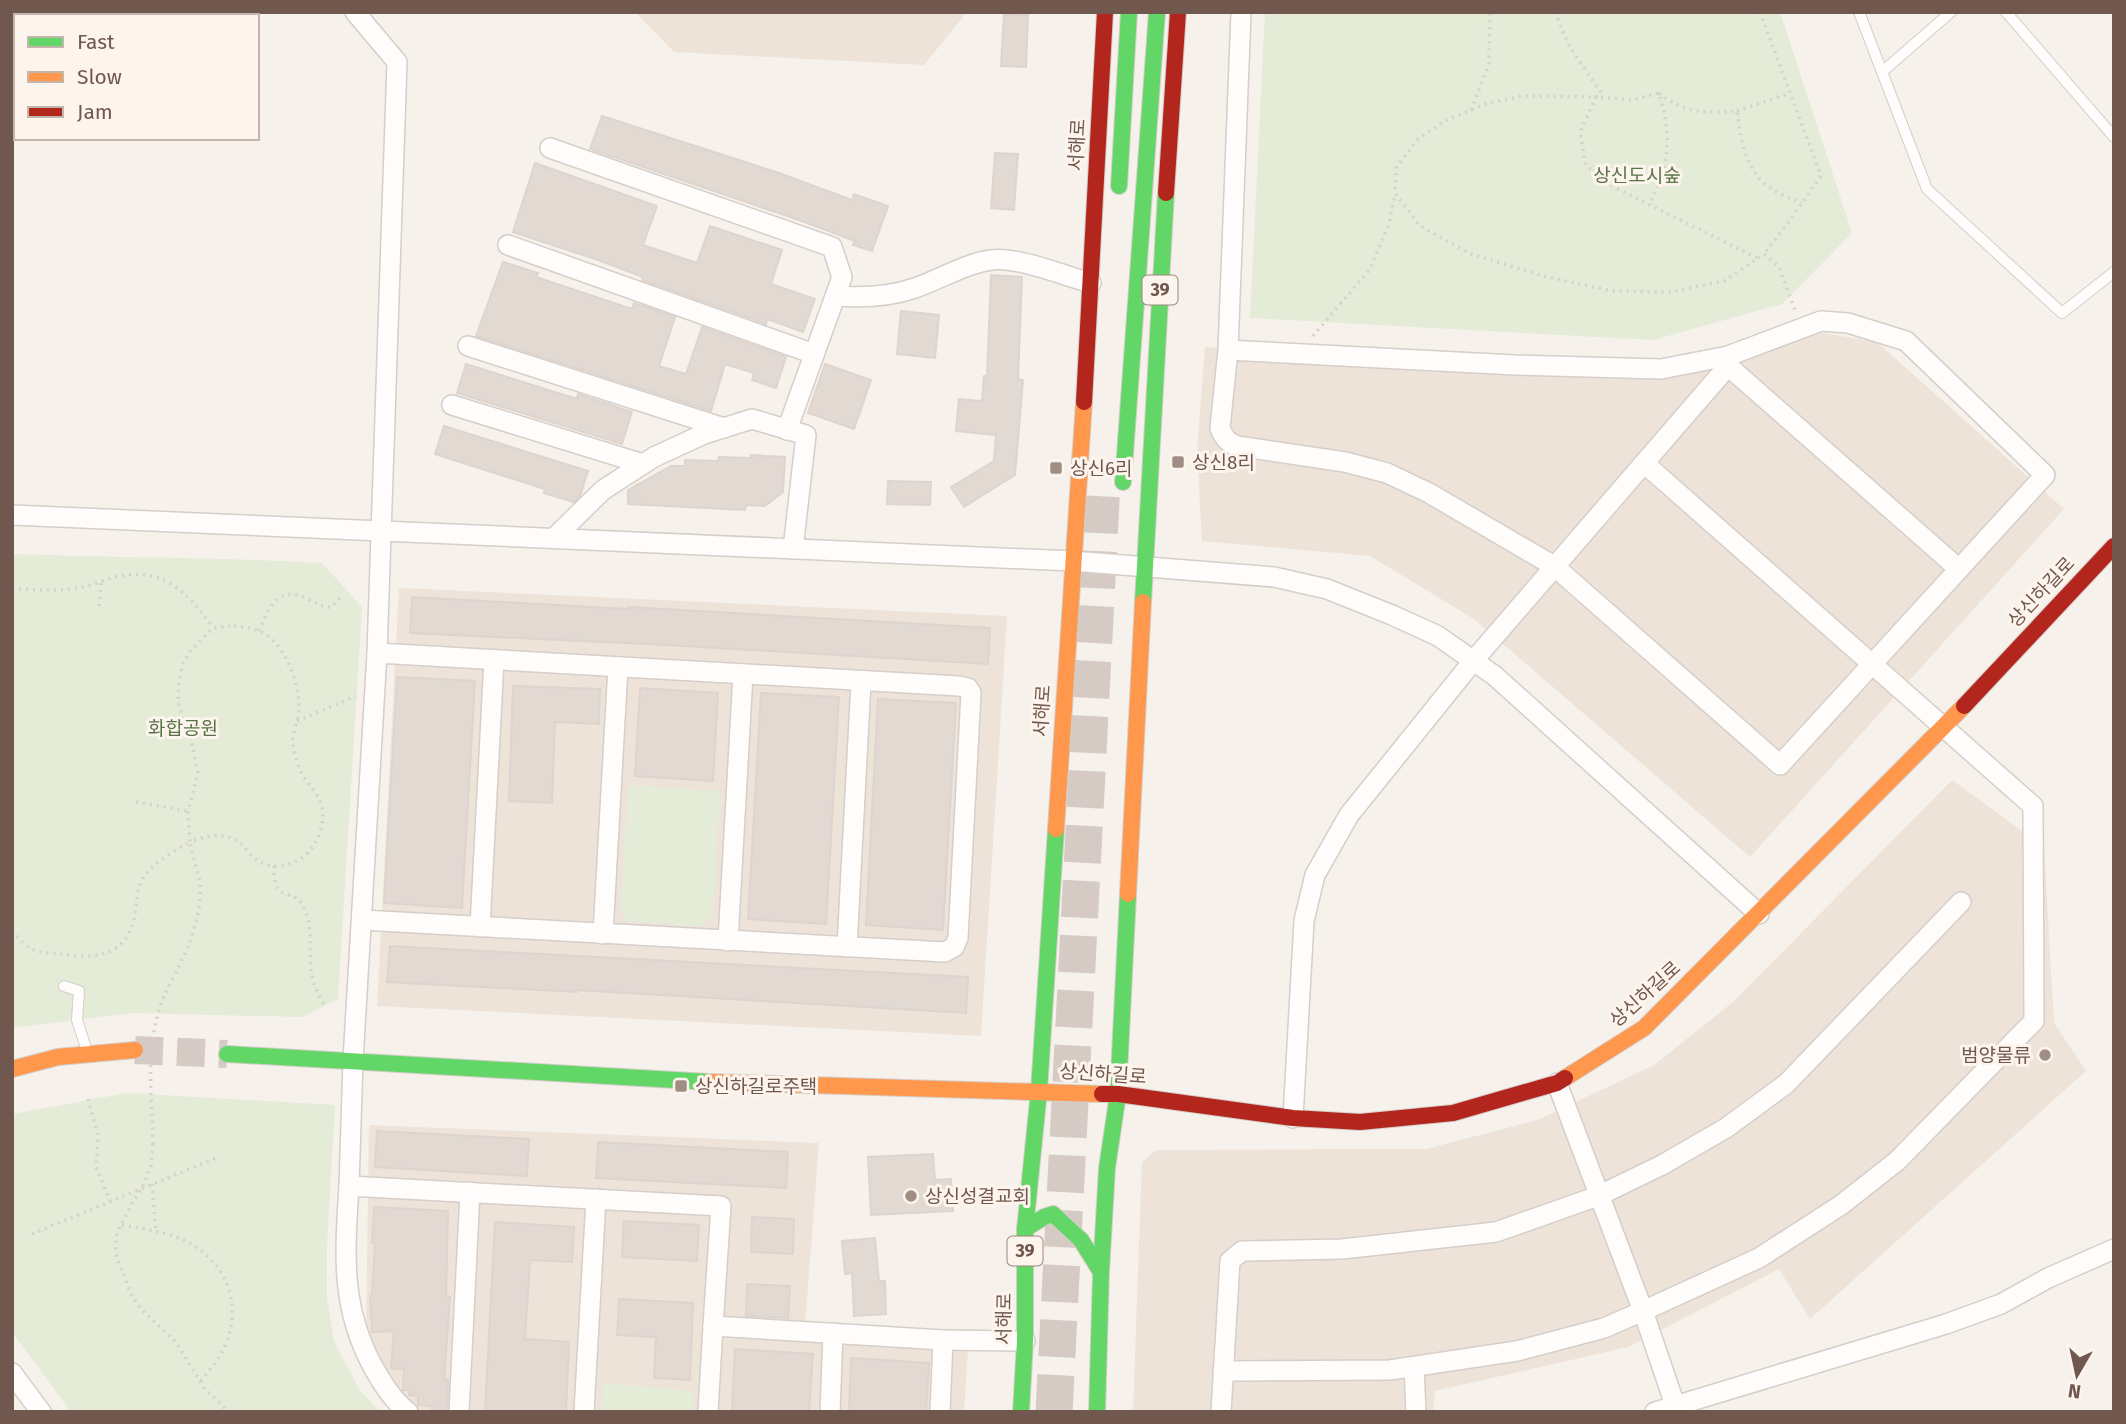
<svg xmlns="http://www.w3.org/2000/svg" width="2126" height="1424" font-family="'Fira Sans','Noto Sans KR',sans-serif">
	<rect width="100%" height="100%" fill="#f6f1eb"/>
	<!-- residential -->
	<g fill="#eee3d9">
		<polygon points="635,12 967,12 924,65 674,52"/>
		<polygon points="1817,332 1877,342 2064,509 1750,857 1474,619 1370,556 1202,541 1197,451 1205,347 1667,376"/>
		<polygon points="399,588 1007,616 981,1036 377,1006"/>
		<polygon points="1952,780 2044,847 2054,1023 2086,1071 1810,1319 1779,1269 1628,1347 1435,1391 1433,1412 1133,1412 1142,1162 1156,1150 1426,1149 1538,1120 1654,1065 1733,1002"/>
		<polygon points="369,1125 819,1143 805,1326 969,1333 964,1412 417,1412 393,1383 366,1336"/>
	</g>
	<!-- green -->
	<g fill="#e4ebd7">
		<polygon points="1265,12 1780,12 1852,233 1782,304 1653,340 1250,318"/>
		<path d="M 12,554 C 116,558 219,557 322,563 L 362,607 L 338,999 L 302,1017 L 132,1013 L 12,1028 Z"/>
		<polygon points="628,785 720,791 713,915 703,926 629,922 621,911"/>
		<polygon points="127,1093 335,1105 327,1245 327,1298 334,1341 359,1389 380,1412 71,1412 12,1332 12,1114"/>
		<polygon points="603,1383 694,1391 693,1412 601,1412"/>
	</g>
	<!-- building -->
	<g fill="#e2d9d3" stroke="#ded4ce" stroke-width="2">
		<polygon points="1004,14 1028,15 1026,67 1001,66"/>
		<polygon points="602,116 776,172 852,200 854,194 888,206 872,251 853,245 855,241 802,221 590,149"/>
		<polygon points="995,153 1018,154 1014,210 991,208"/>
		<polygon points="535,163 657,206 643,245 697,263 710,226 782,250 771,284 815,299 803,332 767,319 766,324 642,280 643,277 598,260 513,232"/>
		<polygon points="503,262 538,273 536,277 632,309 634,303 675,317 659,366 686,374 702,327 786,357 776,388 752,380 754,373 725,364 711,411 476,336"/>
		<polygon points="991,275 1022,277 1018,379 1023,380 1015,475 964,507 951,487 994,461 996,435 956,431 959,399 982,401 984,376 987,376"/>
		<polygon points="901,311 939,315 935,358 897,354"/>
		<polygon points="466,364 577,399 578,394 632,412 622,444 457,393"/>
		<polygon points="825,364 871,380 854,429 808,413"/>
		<polygon points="444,426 588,471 580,496 574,502 544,493 545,489 435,454"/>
		<polygon points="751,455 785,457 783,492 765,506 746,505 745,510 628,504 628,490 671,466 685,466 685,460 718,461 719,457 751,458"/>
		<polygon points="888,481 931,482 930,505 887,504"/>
		<polygon points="412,597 628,609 628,607 664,609 990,628 988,664 667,645 410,633"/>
		<polygon points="397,677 475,681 462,908 384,903"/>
		<polygon points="513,686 600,689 599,724 555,722 552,803 509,801"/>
		<polygon points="640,688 718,693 713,781 635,776"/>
		<polygon points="761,693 839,697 826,924 748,919"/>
		<polygon points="878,699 956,703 943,930 866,925"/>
		<polygon points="390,946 968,977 966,1013 577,990 577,992 387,982"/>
		<polygon points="377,1131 529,1139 527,1176 375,1167"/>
		<polygon points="598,1142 788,1152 786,1188 596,1178"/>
		<polygon points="933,1154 935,1180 951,1179 953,1211 871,1215 868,1157"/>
		<polygon points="374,1207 448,1211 446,1297 450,1297 444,1380 448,1380 447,1412 432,1412 432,1406 418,1405 418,1396 409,1395 409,1390 403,1390 404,1369 391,1368 394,1331 372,1332 370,1296 372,1296 375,1243 372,1243"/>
		<polygon points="752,1217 794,1219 793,1254 751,1252"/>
		<polygon points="624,1221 699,1225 697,1261 622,1257"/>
		<polygon points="495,1222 574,1227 572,1262 530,1260 525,1339 569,1342 566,1412 485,1411"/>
		<polygon points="875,1238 879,1281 885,1281 886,1314 854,1316 852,1273 845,1274 842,1241"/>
		<polygon points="747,1284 790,1286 788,1318 746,1316"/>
		<polygon points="619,1299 693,1303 690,1380 654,1378 656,1337 617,1335"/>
		<polygon points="735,1349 813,1354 809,1412 732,1412"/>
		<polygon points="851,1358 929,1363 926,1412 849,1412"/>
	</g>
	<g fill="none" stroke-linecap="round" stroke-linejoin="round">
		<!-- secondary-tunnel -->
		<polyline stroke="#d5cbc4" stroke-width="28" stroke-dasharray="28 14" stroke-linecap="butt" points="135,1050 227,1054"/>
		<!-- highway-tunnel -->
		<polyline stroke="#d5cbc4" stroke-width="37" stroke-dasharray="37 18" stroke-linecap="butt" points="1054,1412 1102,481"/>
		<!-- lane casing -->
		<g stroke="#d5cec9" stroke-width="12">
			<g id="lane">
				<polyline points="1859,12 1927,189 2062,313 2114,272"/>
				<polyline points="2006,12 2114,137"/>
				<polyline points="1882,72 1951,12"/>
				<polyline points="64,986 79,991 77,1020 87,1051"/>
			</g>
		</g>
		<!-- street casing -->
		<g stroke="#d5cec9" stroke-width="22">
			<g id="street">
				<polyline points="355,12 397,62 377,653"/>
				<polyline points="550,148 832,247 842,277 787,430"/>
				<polyline points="508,245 814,354"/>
				<path d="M 835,296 C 863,298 889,297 915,288 C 941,279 964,264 991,260 C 1016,256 1065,276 1091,283"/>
				<polyline points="468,346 724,428"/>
				<path d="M 1228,350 L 1515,365 L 1661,369 L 1728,356 L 1821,321 L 1848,323 L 1906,341 L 2045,475 L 1780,765 L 1554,566 L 1429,493 L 1387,473 L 1345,462 L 1237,446 C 1228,443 1223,437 1220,428 L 1228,350 L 1241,12"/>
				<polyline points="1728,366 1959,569"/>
				<polyline points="452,405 643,464"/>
				<polyline points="12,515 1072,561 1274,577 1327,589 1392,615 1438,636 1495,676 1759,914"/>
				<polyline points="554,538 603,490 654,457 704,434 752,419 806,435 793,549"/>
				<polyline points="480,927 494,660"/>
				<polyline points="603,934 618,667"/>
				<polyline points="728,941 743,674"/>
				<polyline points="847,947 861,682"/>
				<polyline points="1557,1083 1643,1311 1675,1405"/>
				<polyline points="1293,1118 1304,921 1315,875 1349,815 1474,660 1728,366 1728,356"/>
				<polyline points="349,1186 353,1061 377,653 959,686 968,688 971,693 958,938 954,947 945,952 362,920"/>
				<polyline points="943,1340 1025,1341"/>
				<polyline points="1414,1367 1416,1412"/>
				<polyline points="1223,1371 1390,1370 1517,1351 1604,1328 1643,1311 1759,1258 1841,1205 1897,1161 2034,1021 2033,806 1644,463"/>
				<polyline points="12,1373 41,1412"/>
				<path d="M 408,1412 C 392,1400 381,1381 372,1365 C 340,1305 345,1251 349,1186 L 721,1206 L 713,1326"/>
				<polyline points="459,1412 470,1192"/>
				<polyline points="584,1412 596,1199"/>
				<polyline points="708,1412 713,1326 943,1340 940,1412"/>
				<polyline points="830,1412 833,1333"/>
				<polyline points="1221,1412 1230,1261 1242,1251 1342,1249 1496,1232 1598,1196 1662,1165 1726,1128 1786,1084 1961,902"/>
				<polyline points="1655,1412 1946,1324 2001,1304 2048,1278 2114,1249"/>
			</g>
		</g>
		<!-- fast casing -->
		<g stroke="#d5cdc8" stroke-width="18">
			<g id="fast">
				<polyline points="1119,186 1129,12"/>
				<polyline points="1123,482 1157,12"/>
				<polyline points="1143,602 1166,193"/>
				<polyline points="227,1054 709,1082"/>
				<polyline points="1025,1229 1044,1217 1053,1214 1081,1240 1101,1272"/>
				<polyline points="1021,1412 1025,1341 1025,1229 1039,1091 1056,829"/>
				<polyline points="1097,1412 1101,1272 1107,1168 1118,1094 1128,894"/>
			</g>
		</g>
		<!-- slow casing -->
		<g stroke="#d5cdc8" stroke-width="18">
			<g id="slow">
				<polyline points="1056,829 1084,402"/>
				<polyline points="1128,894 1143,602"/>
				<polyline points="12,1069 58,1057 135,1050"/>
				<polyline points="1565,1078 1644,1028 1964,706"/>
				<polyline points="709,1082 1102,1094"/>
			</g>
		</g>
		<!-- jam casing -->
		<g stroke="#d5cdc8" stroke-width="18">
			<g id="jam">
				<polyline points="1166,193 1178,12"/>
				<polyline points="1084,402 1105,12"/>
				<polyline points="1964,706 2114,546"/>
				<polyline points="1102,1094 1118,1094 1293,1118 1360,1122 1453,1113 1557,1083 1565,1078"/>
			</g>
		</g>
		<!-- path -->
		<g stroke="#d7d0cb" stroke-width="3.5" stroke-dasharray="2 5" stroke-linecap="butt">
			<path d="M 1555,12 L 1568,44 L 1601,93 L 1596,97 L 1632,100 L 1659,93 C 1672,135 1670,164 1650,203"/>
			<polyline points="1760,12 1821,176 1788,223 1764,254"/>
			<path d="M 1659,93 C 1685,114 1706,113 1737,111 C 1741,140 1745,172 1772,189 C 1781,195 1792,199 1802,203"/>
			<polyline points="1471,110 1489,64 1490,12"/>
			<polyline points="1737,111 1790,93"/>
			<polyline points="1757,258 1614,187 1586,166 1580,132 1596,97 1522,96 1486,104 1444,121 1417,140 1396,168 1395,193 1420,226 1471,254 1543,276 1612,291 1671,292 1724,281 1764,254 1779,267 1795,310"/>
			<polyline points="1313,336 1370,269 1389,224 1395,194"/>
			<path d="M 12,588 C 36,590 59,592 83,587 C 96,585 107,578 120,576 C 167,568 188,594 213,628"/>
			<polyline points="99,606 101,583"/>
			<path d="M 234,626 C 245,627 255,628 265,634 C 286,646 300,686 299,709 C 299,721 291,734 293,746 C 295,756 298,767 303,776 C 309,785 317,793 321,803 C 327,819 318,846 304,856 C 289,868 265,871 251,855 C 244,848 241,841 231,838 C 217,833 203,837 190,842 L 188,811 L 198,773 L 191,739 L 183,721 L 178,701 L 179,680 L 183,664 L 191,650 L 213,628 Z"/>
			<path d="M 259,631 C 268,609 278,585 306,598 C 315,602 322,608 332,607 L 341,596"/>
			<polyline points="297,721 356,696"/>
			<polyline points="136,802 188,811"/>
			<path d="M 274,866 C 273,908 294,883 305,910 C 314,931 308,955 312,976 C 314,987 319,996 325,1006"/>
			<path d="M 12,931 C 19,938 26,948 37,951 C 44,953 52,953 59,954 C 85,958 117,959 130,931 C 139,913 133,891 146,874 C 156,860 175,851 190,842 C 192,857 199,872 200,886 C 202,927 181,961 164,996"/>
			<polyline points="88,1099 98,1135 96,1167 110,1201"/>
			<polyline points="153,1144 151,1166 142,1188 134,1200 117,1233 116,1249 117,1258 131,1294 140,1308 175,1341 205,1389 229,1412"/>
			<polyline points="152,1184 156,1232"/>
			<path d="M 122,1225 C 138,1228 155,1230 170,1235 C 220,1250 246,1298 225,1346 C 219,1359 209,1371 200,1382"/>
			<polyline points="32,1234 216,1158"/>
		</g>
		<!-- lane -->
		<use href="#lane" stroke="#fefdfc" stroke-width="10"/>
		<!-- street -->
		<use href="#street" stroke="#fefdfc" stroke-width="19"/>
		<!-- fast -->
		<use href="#fast" stroke="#63d668" stroke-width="16"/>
		<!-- slow -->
		<use href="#slow" stroke="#ff974d" stroke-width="16"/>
		<!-- jam -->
		<use href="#jam" stroke="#b3261e" stroke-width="16"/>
		<!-- path-bridge -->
		<path stroke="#d7d0cb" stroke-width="3.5" stroke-dasharray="2 5" stroke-linecap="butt" d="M 153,1144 C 152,1091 144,1047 164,996"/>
	</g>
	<!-- markers -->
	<g fill="#a08e85" stroke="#fdf5ed" stroke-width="2.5">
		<rect x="1171" y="455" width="14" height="14" rx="3.5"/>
		<rect x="1049" y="461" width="14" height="14" rx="3.5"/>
		<circle cx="2045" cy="1055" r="7"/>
		<rect x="674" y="1079" width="14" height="14" rx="3.5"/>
		<circle cx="911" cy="1196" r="7"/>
	</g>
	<g text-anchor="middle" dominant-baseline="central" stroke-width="6" stroke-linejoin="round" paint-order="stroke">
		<!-- shield labels -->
		<g fill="#fdf5ed" stroke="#9b877e" stroke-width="2">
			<rect x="1142.5" y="275.5" width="35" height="29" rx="5"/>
			<rect x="1007.5" y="1236.5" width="35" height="29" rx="5"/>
		</g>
		<g font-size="18" font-weight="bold" fill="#71584e">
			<text x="1160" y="290">39</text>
			<text x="1025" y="1251">39</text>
		</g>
		<!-- street labels -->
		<g font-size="19" fill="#71584e" stroke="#fdf5ed">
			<text transform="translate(1077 145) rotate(-87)">서해로</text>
			<text transform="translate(2041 592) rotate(-47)">상신하길로</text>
			<text transform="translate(1042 711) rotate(-86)">서해로</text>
			<text transform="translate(1645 994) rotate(-42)">상신하길로</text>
			<text transform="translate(1103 1074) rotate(4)">상신하길로</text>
			<text transform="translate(1004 1319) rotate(-89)">서해로</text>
		</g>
		<!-- park labels -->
		<g font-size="19" fill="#597548" stroke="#fdf5ed">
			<text x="1637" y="175">상신도시숲</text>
			<text x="183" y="728">화합공원</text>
		</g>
		<!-- poi labels -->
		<g font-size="19" fill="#71584e" stroke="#fdf5ed" text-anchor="start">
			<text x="1192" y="462">상신8리</text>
			<text x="1070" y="468">상신6리</text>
			<text x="2031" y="1055" text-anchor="end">범양물류</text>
			<text x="695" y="1086">상신하길로주택</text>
			<text x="925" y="1196">상신성결교회</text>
		</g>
	</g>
	<!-- border -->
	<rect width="2126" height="1424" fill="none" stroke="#71584e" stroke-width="28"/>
	<!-- legend -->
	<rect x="14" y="14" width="245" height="126" fill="#fdf5ed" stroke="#c5b6ad" stroke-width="2"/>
	<rect x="28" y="37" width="35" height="10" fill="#63d668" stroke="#c5b6ad" stroke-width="2"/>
	<text x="77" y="49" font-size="21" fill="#71584e">Fast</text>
	<rect x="28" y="72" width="35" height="10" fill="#ff974d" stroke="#c5b6ad" stroke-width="2"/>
	<text x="77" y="84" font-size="21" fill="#71584e">Slow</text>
	<rect x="28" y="107" width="35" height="10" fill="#b3261e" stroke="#c5b6ad" stroke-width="2"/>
	<text x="77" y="119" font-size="21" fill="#71584e">Jam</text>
	<!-- north arrow -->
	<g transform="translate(2077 1375) rotate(189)" stroke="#fdf5ed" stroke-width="5" paint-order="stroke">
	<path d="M0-5L12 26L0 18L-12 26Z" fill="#71584e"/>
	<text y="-10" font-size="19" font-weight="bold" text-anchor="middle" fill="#71584e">N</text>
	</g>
</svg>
